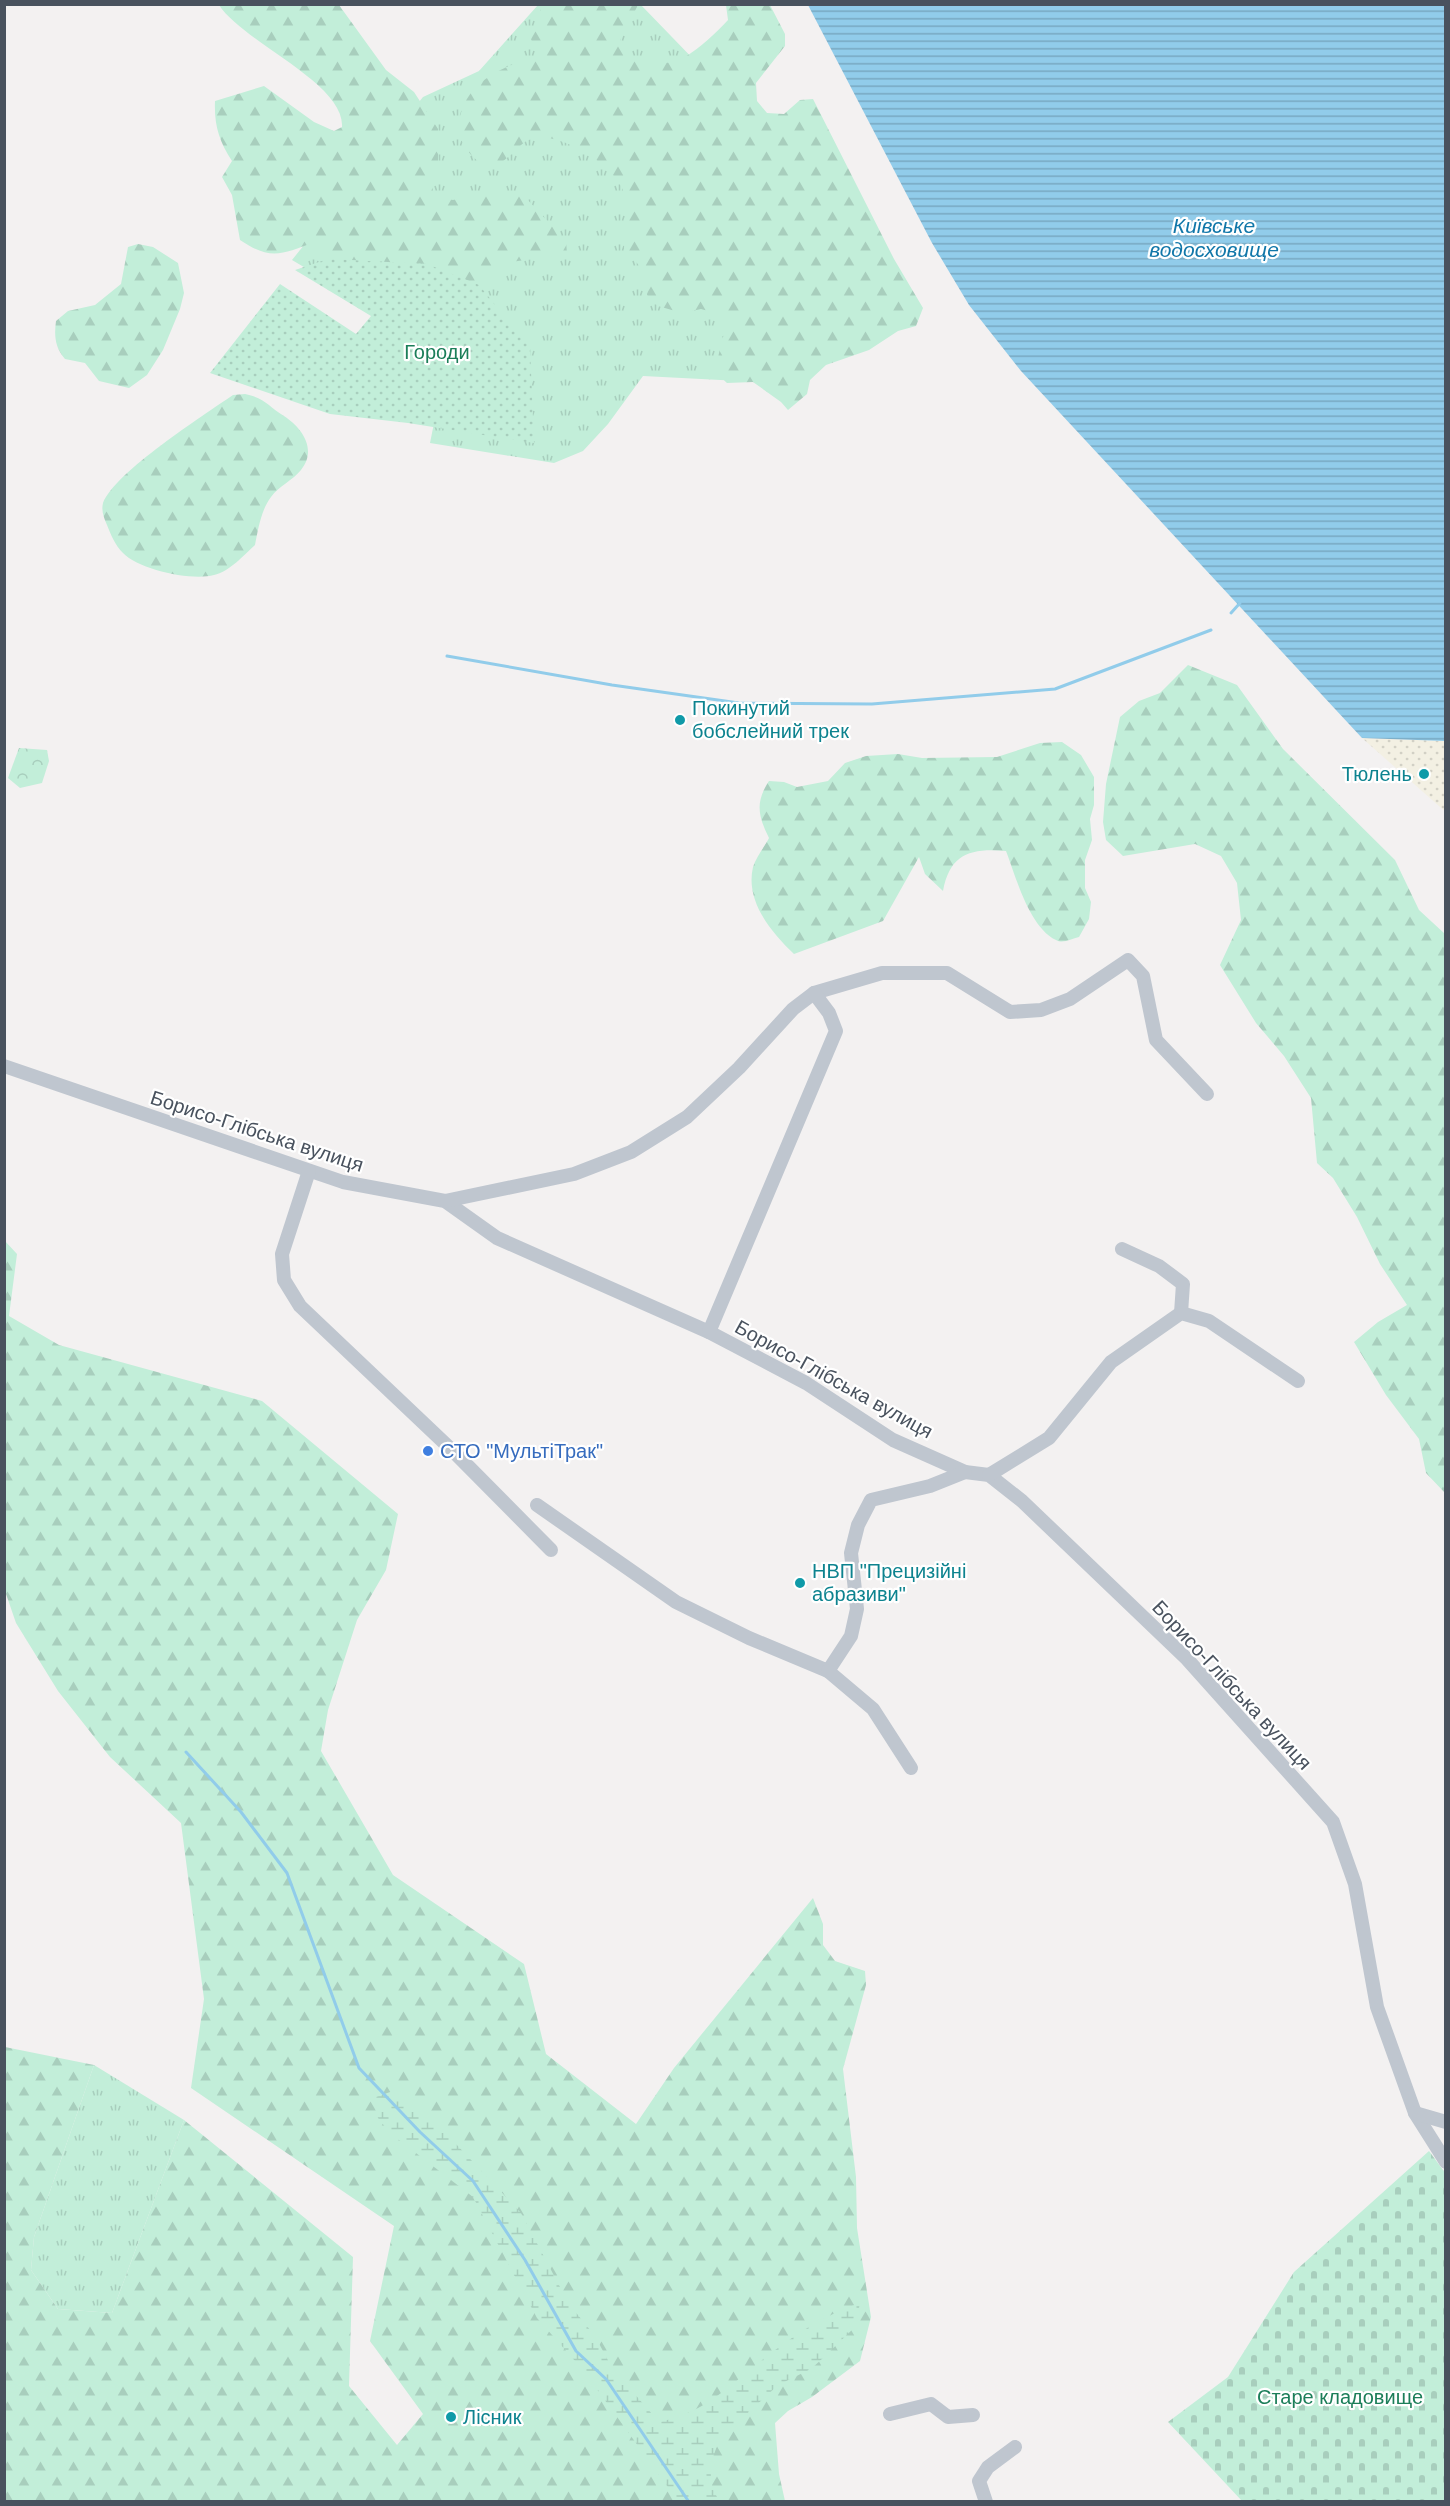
<svg xmlns="http://www.w3.org/2000/svg" width="1450" height="2506" font-family="Helvetica,sans-serif">
	<defs>
		<pattern id="grass-tufts" width="24" height="20" patternUnits="userSpaceOnUse" patternTransform="scale(1.5)"><rect width="24" height="20" fill="#c2eed9"/><path d="M3 7l-1-3M5 7V3M7 7l1-3M15 17l-1-3M17 17v-4M19 17l1-3" fill="none" stroke="#a8cebd"/></pattern>
		<pattern id="forest-firs" width="22" height="20" patternUnits="userSpaceOnUse" patternTransform="scale(1.5)"><rect width="22" height="20" fill="#c2eed9"/><path d="M5 1l3.5 6h-7zM16 11l3.5 6h-7z" fill="#a8cebd"/></pattern>
		<pattern id="wetland-marsh" width="20" height="14" patternUnits="userSpaceOnUse" patternTransform="scale(1.5)"><rect width="20" height="14" fill="#c2eed9"/><path d="M1 5h8M5 5V1M11 12h8M15 12V8" fill="none" stroke="#a8cebd"/></pattern>
		<pattern id="sand-dots" width="8" height="8" patternUnits="userSpaceOnUse" patternTransform="scale(1.5)"><rect width="8" height="8" fill="#f3f0e3"/><path d="M2 2h.1M6 6h.1" fill="none" stroke="#d2d0c5" stroke-width="1.8" stroke-linecap="round"/></pattern>
		<pattern id="cemetery-stones" width="16" height="16" patternUnits="userSpaceOnUse" patternTransform="scale(1.5)"><rect width="16" height="16" fill="#c2eed9"/><path d="M2 7V4a2 2 0 0 1 4 0v3zM10 15v-3a2 2 0 0 1 4 0v3z" fill="#a8cebd"/></pattern>
		<pattern id="park-crowns" width="20" height="18" patternUnits="userSpaceOnUse" patternTransform="scale(1.5)"><rect width="20" height="18" fill="#c2eed9"/><path d="M2 6a3 3 0 1 1 6 0M12 15a3 3 0 1 1 6 0" fill="none" stroke="#a8cebd"/></pattern>
		<pattern id="garden-dots" width="8" height="8" patternUnits="userSpaceOnUse" patternTransform="scale(1.5)"><rect width="8" height="8" fill="#c2eed9"/><path d="M2 2h.1M6 6h.1" fill="none" stroke="#a8cebd" stroke-width="1.8" stroke-linecap="round"/></pattern>
		<pattern id="water-rules" width="6" height="5" patternUnits="userSpaceOnUse" patternTransform="scale(1.5)"><rect width="6" height="5" fill="#91ccea"/><path d="M0 2.5h6" fill="none" stroke="#78a8c1"/></pattern>
	</defs>
	<rect width="100%" height="100%" fill="#f3f1f1"/>
	<!-- grass -->
	<g fill="url(#grass-tufts)">
		<polygon points="538,5 641,5 701,67 800,384 643,376 608,424 583,451 554,463 430,443 434,423 378,311 292,260 423,97 479,71"/>
		<polygon points="94,2065 184,2120 112,2313 58,2309 31,2270 34,2237"/>
	</g>
	<!-- forest -->
	<g fill="url(#forest-firs)">
		<path d="M 219,5 L 339,5 L 386,70 L 414,92 L 438,129 L 438,165 L 431,179 L 433,191 L 442,198 L 453,200 L 492,191 L 525,197 L 566,241 L 567,254 L 511,262 L 479,285 L 427,264 L 328,259 L 315,242 C 282,254 271,261 240,240 L 232,195 L 222,177 L 232,161 C 219,141 214,125 215,101 L 264,86 L 314,122 L 334,131 L 342,127 C 345,83 244,43 219,5 Z"/>
		<path d="M 542,5 L 638,5 L 620,40 C 626,63 665,69 685,57 C 700,48 716,33 728,20 L 726,5 L 770,5 L 785,34 L 785,46 L 756,83 L 757,101 L 767,113 L 784,114 L 800,100 L 813,99 L 894,259 L 923,308 L 916,326 L 898,331 L 869,350 L 826,365 L 810,380 L 807,394 L 788,410 L 781,402 L 753,382 L 727,383 C 708,367 724,346 725,325 L 719,314 L 701,309 L 682,313 L 658,306 L 647,295 L 649,277 L 624,248 C 626,232 628,210 624,193 C 617,166 556,129 531,139 C 516,144 505,168 489,165 C 473,163 465,147 458,134 C 459,84 496,70 537,55 L 531,39 Z"/>
		<path d="M 138,244 L 153,247 L 178,263 L 184,293 L 180,309 L 163,350 L 147,375 L 129,388 L 99,381 L 85,363 L 65,359 C 55,347 54,336 56,321 L 68,311 L 95,305 L 121,284 L 128,247 Z"/>
		<path d="M 245,394 C 265,398 268,406 284,416 C 301,427 318,449 301,470 C 293,480 279,486 271,497 C 261,510 258,530 255,545 C 244,555 229,572 214,575 C 192,581 139,570 123,553 C 115,545 111,535 107,525 C 104,518 101,511 103,503 C 115,472 204,415 233,395 Z"/>
		<polygon points="1188,665 1237,685 1283,749 1395,860 1419,910 1445,934 1445,1493 1426,1473 1419,1439 1386,1395 1354,1342 1378,1322 1407,1305 1380,1264 1357,1217 1333,1178 1317,1163 1311,1098 1284,1056 1256,1023 1220,965 1241,920 1237,883 1221,856 1195,844 1123,856 1106,840 1103,822 1106,784 1120,717 1139,701 1160,693"/>
		<path d="M 1062,742 L 1081,755 L 1094,777 L 1094,805 L 1090,819 L 1092,840 L 1085,860 L 1085,888 L 1091,902 L 1089,919 L 1079,937 C 1071,939 1063,944 1056,940 C 1029,927 1016,877 1006,851 C 970,848 950,854 943,891 L 925,874 L 919,857 L 883,921 L 794,954 C 771,932 745,901 753,867 C 756,857 765,846 769,838 C 758,816 755,802 769,781 L 784,782 L 797,787 L 828,781 L 845,763 L 866,756 L 898,754 L 922,758 L 997,757 L 1040,743 Z"/>
		<polygon points="5,1241 17,1254 9,1316 59,1345 262,1401 398,1514 386,1570 357,1620 328,1710 321,1751 393,1875 524,1964 546,2054 636,2124 674,2068 813,1898 823,1924 823,1945 835,1961 865,1971 866,1985 843,2069 856,2177 857,2228 871,2317 860,2361 812,2397 788,2411 775,2423 779,2474 785,2501 5,2501 5,2047 94,2065 34,2237 31,2270 58,2309 112,2313 184,2120 353,2257 349,2386 397,2445 423,2414 370,2341 394,2226 191,2088 204,1999 181,1823 110,1757 58,1691 16,1623 5,1591"/>
	</g>
	<!-- wetland -->
	<path fill="url(#wetland-marsh)" d="M 393,2091 L 439,2126 L 521,2213 L 569,2304 L 595,2336 L 612,2368 L 659,2422 C 700,2413 719,2395 750,2370 C 782,2343 820,2316 860,2303 L 855,2327 L 823,2358 L 811,2369 L 778,2385 L 719,2440 L 710,2466 L 712,2487 L 719,2501 L 678,2501 L 583,2370 L 537,2318 L 473,2197 L 390,2133 L 378,2118 L 373,2098 Z"/>
	<!-- sand -->
	<polygon fill="url(#sand-dots)" points="1362,738 1445,741 1445,811 1440,807"/>
	<!-- cemetery -->
	<polygon fill="url(#cemetery-stones)" points="1429,2151 1446,2174 1445,2501 1242,2501 1168,2422 1228,2377 1294,2272"/>
	<!-- park -->
	<polygon fill="url(#park-crowns)" points="19,748 47,750 49,761 42,783 20,788 8,778"/>
	<!-- garden -->
	<polygon fill="url(#garden-dots)" points="328,259 427,264 479,285 530,348 534,443 408,423 330,414 210,373 280,284 356,334 371,316 295,270"/>
	<!-- water -->
	<polygon fill="url(#water-rules)" points="808,5 1445,5 1445,741 1362,738 1021,371 969,305 932,243"/>
	<g fill="none" stroke-linecap="round" stroke-linejoin="round">
		<!-- stream -->
		<g stroke="#91ccea" stroke-width="3">
			<polyline points="1231,613 1240,603"/>
			<polyline points="447,656 612,685 739,703 872,704 1055,689 1211,630"/>
			<polyline points="186,1752 241,1812 287,1873 359,2068 420,2132 473,2181 525,2260 576,2351 606,2379 689,2502"/>
		</g>
		<!-- minor -->
		<g stroke="#bfc6cf" stroke-width="14">
			<polyline points="4,1066 343,1182 445,1201 497,1238 709,1332 806,1383 893,1440 965,1472 989,1475 1022,1501 1187,1659 1333,1822 1355,1884 1377,2007 1415,2113 1446,2162"/>
			<polyline points="309,1171 282,1254 284,1280 300,1306 455,1453 551,1550"/>
			<polyline points="445,1201 574,1174 631,1152 687,1117 739,1068 793,1009 814,993 882,973 947,973 1010,1012 1041,1010 1070,999 1128,960 1143,976 1156,1040 1207,1094"/>
			<polyline points="1122,1249 1159,1266 1183,1284 1181,1313"/>
			<polyline points="709,1332 836,1031 829,1013 814,993"/>
			<polyline points="989,1475 1049,1438 1111,1362 1181,1313 1209,1321 1298,1381"/>
			<polyline points="537,1505 676,1602 749,1638 828,1671 851,1636 857,1609 851,1553 858,1525 871,1500 930,1486 965,1472"/>
			<polyline points="828,1671 873,1709 911,1768"/>
			<polyline points="1415,2113 1446,2122"/>
			<polyline points="890,2414 931,2404 948,2417 973,2415"/>
			<polyline points="986,2502 979,2481 988,2467 1015,2447"/>
		</g>
	</g>
	<!-- markers -->
	<g fill="#0f9aa8" stroke="#fff" stroke-width="2">
		<circle cx="680" cy="720" r="6"/>
		<circle cx="1424" cy="774" r="6"/>
		<circle cx="800" cy="1583" r="6"/>
		<circle cx="451" cy="2417" r="6"/>
	</g>
	<circle fill="#3f7fe0" stroke="#fff" stroke-width="2" cx="428" cy="1451" r="6"/>
	<g text-anchor="middle" dominant-baseline="central" stroke-width="4.5" stroke-linejoin="round" paint-order="stroke">
		<!-- park labels -->
		<g font-size="20" fill="#1b7e59" stroke="#fff">
			<text x="437" y="352">Городи</text>
			<text x="1340" y="2397">Старе кладовище</text>
		</g>
		<!-- culture labels -->
		<g font-size="20" fill="#0d838f" stroke="#fff" text-anchor="start">
			<text x="692" y="708">Покинутий<tspan x="692" dy="23">бобслейний трек</tspan></text>
			<text x="1412" y="774" text-anchor="end">Тюлень</text>
			<text x="812" y="1571">НВП "Прецизійні<tspan x="812" dy="23">абразиви"</tspan></text>
			<text x="463" y="2417">Лісник</text>
		</g>
		<!-- street labels -->
		<g font-size="20" fill="#49525e" stroke="#fff">
			<text transform="translate(257 1131) rotate(18)">Борисо-Глібська вулиця</text>
			<text transform="translate(834 1379) rotate(29)">Борисо-Глібська вулиця</text>
			<text transform="translate(1232 1685) rotate(47)">Борисо-Глібська вулиця</text>
		</g>
		<!-- shop labels -->
		<g font-size="20" fill="#366cbe" stroke="#fff" text-anchor="start">
			<text x="440" y="1451">СТО "МультіТрак"</text>
		</g>
		<!-- water labels -->
		<g font-size="21" font-style="italic" fill="#1177a9" stroke="#fff">
			<text x="1214" y="225">Київське<tspan x="1214" dy="24">водосховище</tspan></text>
		</g>
	</g>
	<!-- border -->
	<rect width="1450" height="2506" fill="none" stroke="#49525e" stroke-width="12"/>
</svg>
